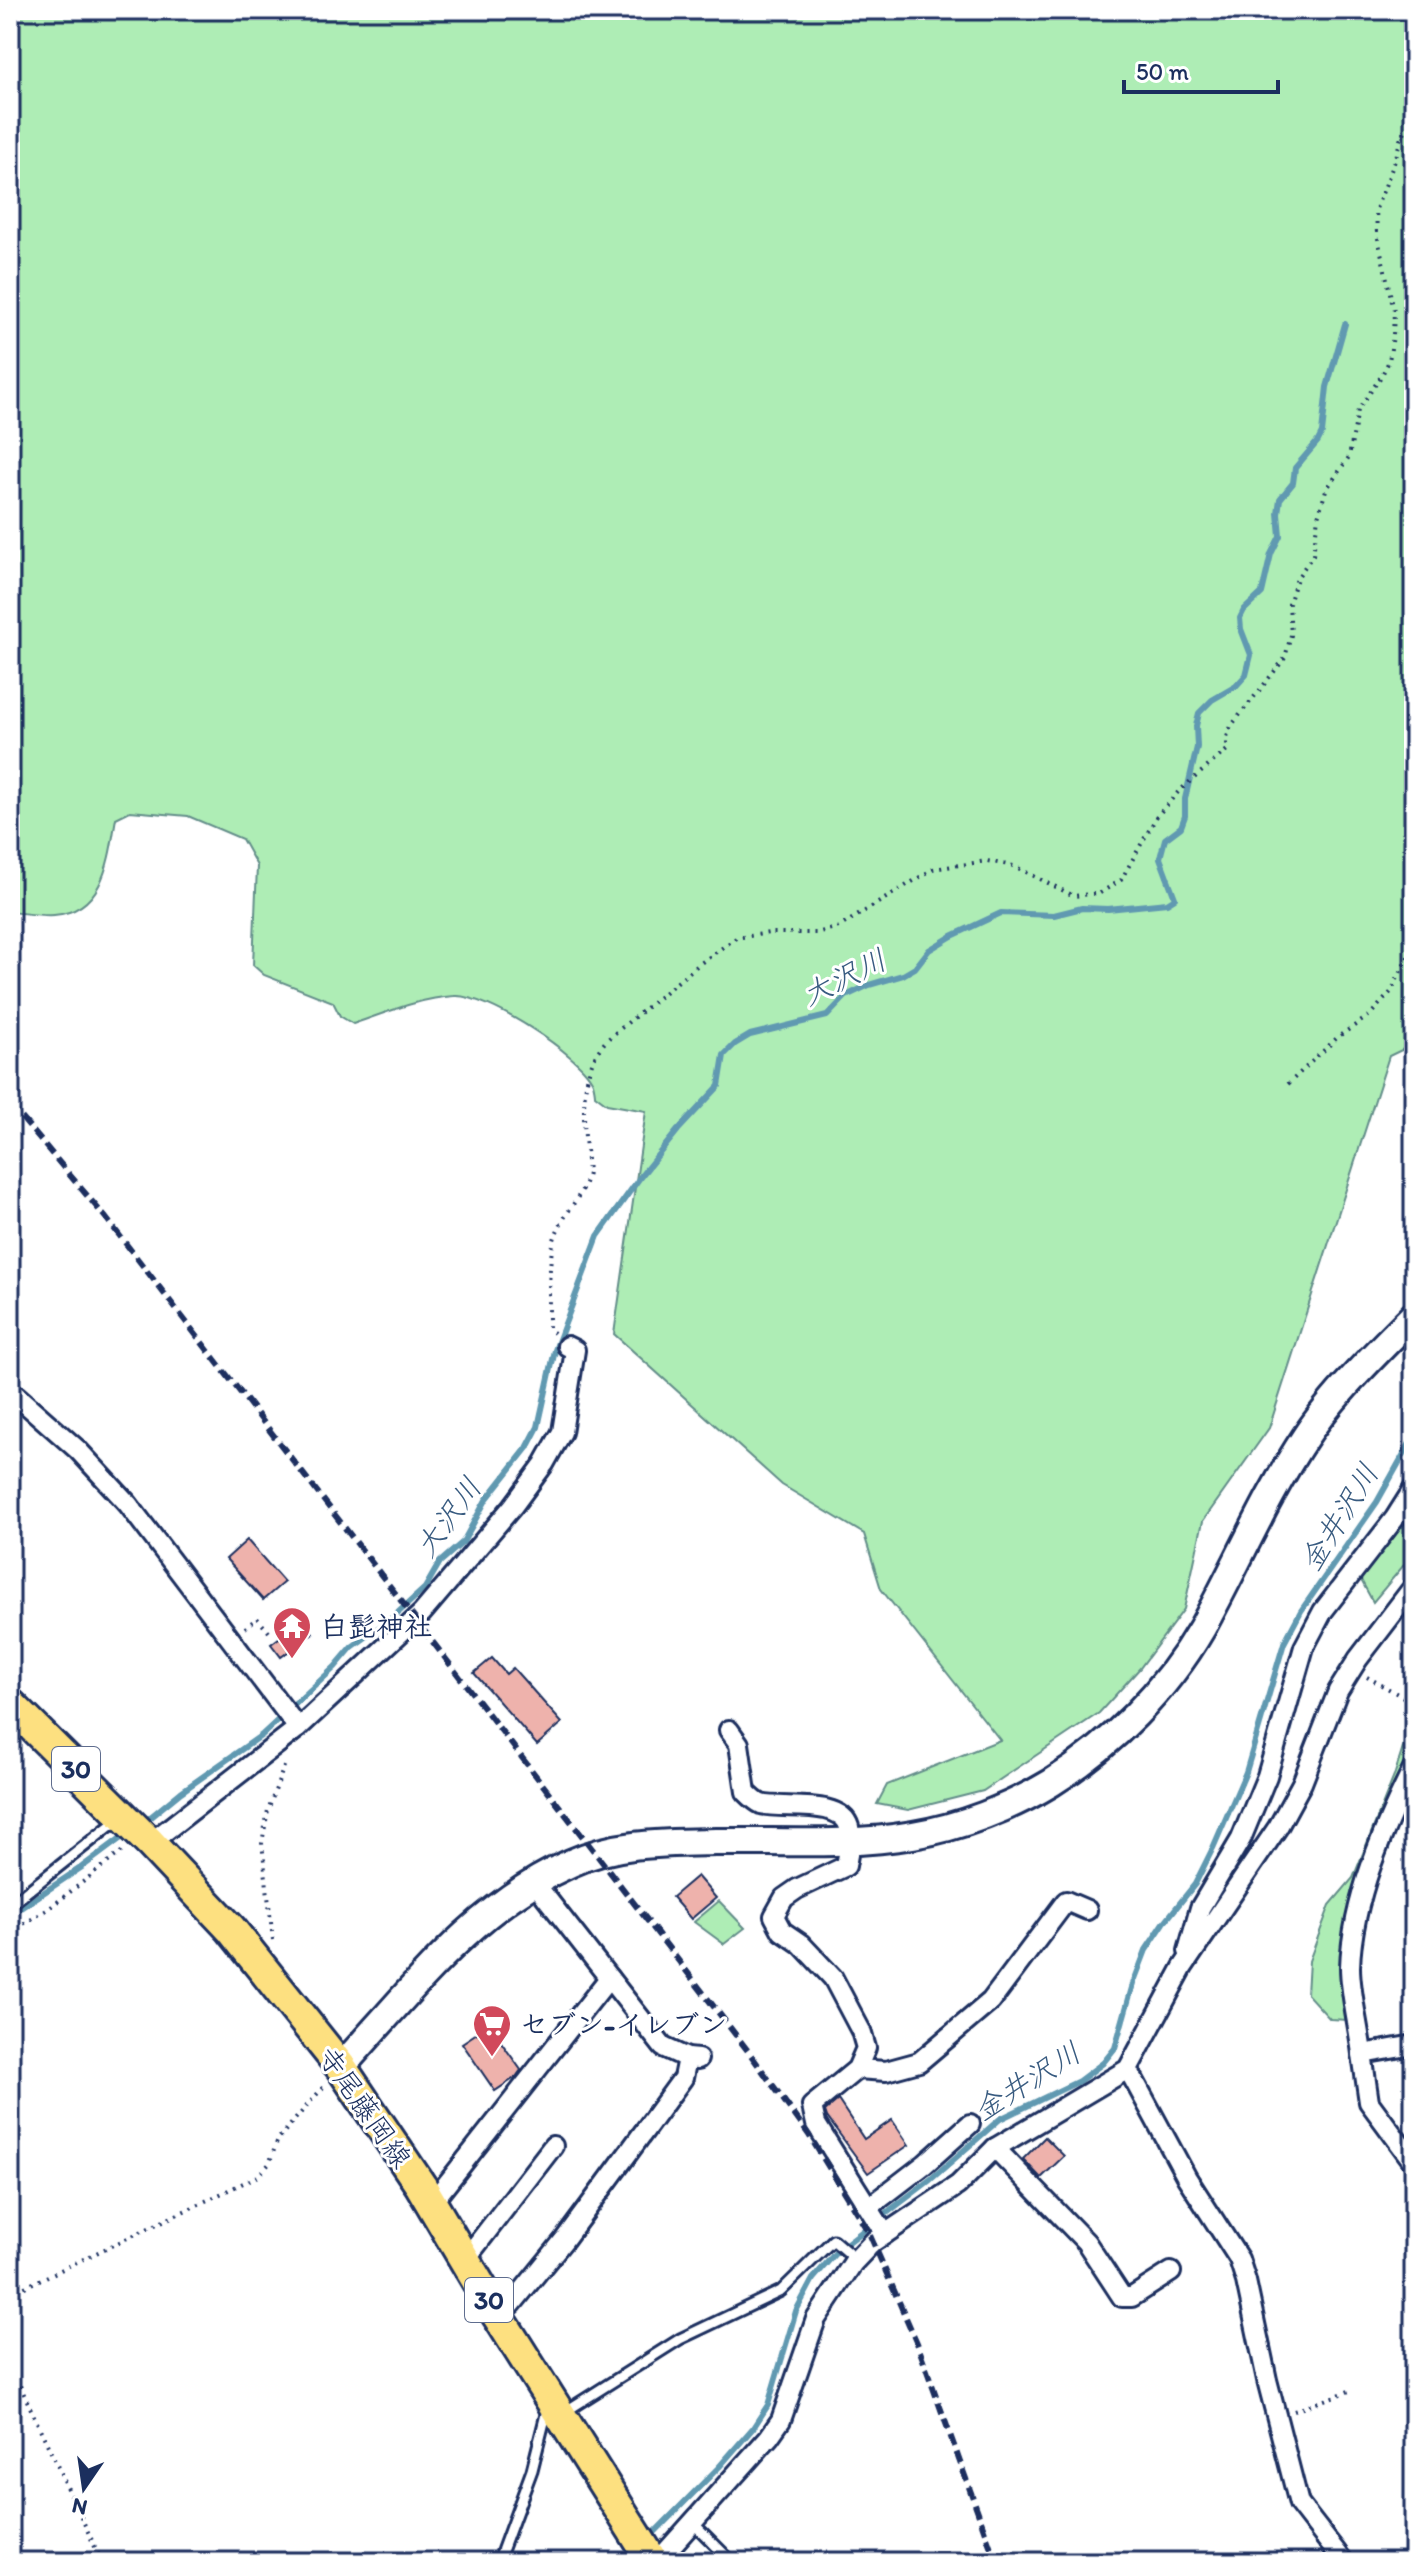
<svg xmlns="http://www.w3.org/2000/svg" width="1424" height="2572" font-family="Itim,'Klee One',sans-serif">
	<rect width="100%" height="100%" fill="#fff"/>
	<filter id="ink" filterUnits="userSpaceOnUse"><feTurbulence type="fractalNoise" baseFrequency=".0125" numOctaves="2"/><feDisplacementMap in="SourceGraphic" scale="16" xChannelSelector="R" yChannelSelector="G"/><feConvolveMatrix kernelMatrix="1 2 1 2 8 2 1 2 1" color-interpolation-filters="sRGB"/></filter>
	<g filter="url(#ink)">
		<!-- green -->
		<g fill="#aeedb5" stroke="#648e8a" stroke-width="2">
			<path d="M 10,10 L 1414,10 L 1414,1044 L 1389,1056 L 1269,1428 L 1203,1521 L 1184,1609 L 1140,1668 L 1099,1713 L 983,1791 L 908,1810 L 877,1804 L 887,1785 L 1000,1740 L 881,1589 L 864,1534 L 782,1485 L 614,1334 L 646,1111 L 607,1104 L 595,1095 C 595,1091 594,1087 593,1083 C 581,1055 485,993 454,996 C 420,998 385,1013 353,1024 L 340,1016 L 333,1002 L 264,975 L 253,965 L 257,866 L 242,839 L 188,816 L 130,811 L 116,818 C 109,858 105,911 54,915 C 40,916 24,913 10,912 Z"/>
			<polygon points="1414,1483 1414,1553 1373,1602 1355,1569"/>
			<polygon points="1411,1723 1414,1724 1414,1746 1394,1784 1366,1860 1341,1948 1342,1972 1348,2020 1330,2019 1307,1994 1309,1961 1330,1905 1353,1878 1394,1776"/>
			<polygon points="719,1901 745,1928 724,1944 694,1922"/>
		</g>
		<g fill="none" stroke-linecap="round" stroke-linejoin="round">
			<!-- stream -->
			<g stroke="#6199b1" stroke-width="6">
				<polyline points="148,1819 181,1792 262,1735 335,1667 352,1647 391,1619 425,1588 440,1562 463,1542 486,1500 527,1448 538,1427 555,1350 598,1236 641,1176 678,1130 719,1086 724,1055 735,1044 750,1035 827,1016 846,996 869,985 903,975 915,968 929,950 952,936 1001,913 1054,915 1082,908 1108,909 1167,903 1175,898 1160,858 1165,839 1181,827 1185,816 1185,799 1197,747 1196,726 1199,713 1212,700 1236,686 1246,675 1251,655 1241,629 1240,618 1244,610 1262,593 1271,554 1280,536 1278,513 1280,499 1293,483 1295,468 1318,441 1322,433 1327,387 1345,324"/>
				<polyline points="10,1915 82,1867 125,1835"/>
				<polyline points="649,2538 719,2467 753,2428 768,2405 796,2311 813,2279 838,2250 930,2180 1000,2119 1079,2081 1103,2063 1115,2048 1133,1984 1146,1950 1164,1923 1195,1884 1213,1848 1246,1772 1284,1643 1301,1611 1377,1502 1414,1436"/>
				<polyline points="624,2562 635,2551"/>
			</g>
		</g>
		<!-- building -->
		<g fill="#eeb2ac" stroke="#1b2f5e" stroke-width="2">
			<polygon points="247,1540 284,1582 263,1600 226,1559"/>
			<polygon points="303,1620 313,1633 281,1657 271,1644"/>
			<polygon points="492,1658 506,1674 513,1668 562,1723 537,1745 474,1673"/>
			<polygon points="697,1876 716,1898 691,1919 672,1897"/>
			<polygon points="489,2025 521,2070 516,2077 495,2091 462,2043"/>
			<polygon points="838,2100 864,2139 892,2120 909,2145 868,2173 827,2117 825,2111"/>
			<polygon points="1045,2137 1064,2156 1041,2178 1023,2159"/>
		</g>
		<g fill="none" stroke-linecap="round" stroke-linejoin="round">
			<!-- lane casing -->
			<g stroke="#1b2f5e" stroke-width="15">
				<g id="lane">
					<polyline points="10,1905 120,1818"/>
					<polyline points="563,2413 680,2339 781,2291 833,2240 856,2260"/>
					<polyline points="693,2523 732,2562"/>
					<polyline points="498,2562 532,2470 547,2410"/>
				</g>
			</g>
			<!-- street casing -->
			<g stroke="#1b2f5e" stroke-width="24">
				<g id="street">
					<polyline points="10,1390 78,1450 128,1504 298,1728"/>
					<path d="M 729,1730 L 739,1744 L 746,1792 C 750,1796 756,1802 761,1804 C 783,1810 841,1798 849,1827 C 852,1840 848,1853 846,1866 L 797,1889 L 784,1898 L 774,1916 L 782,1931 L 801,1944 L 833,1978 L 861,2031 L 866,2048 L 857,2069 L 812,2106 L 816,2124 L 885,2234"/>
					<path d="M 1414,1767 C 1384,1827 1352,1900 1350,1967 C 1350,1992 1359,2028 1362,2054 L 1414,2045"/>
					<polyline points="150,1843 298,1728 422,1613 513,1506 544,1464 562,1432 575,1350 567,1346"/>
					<polyline points="534,1882 663,2047 687,2058 698,2059"/>
					<polyline points="1188,1951 1200,1908 1241,1839 1267,1776 1304,1647 1323,1611 1395,1518 1414,1488"/>
					<polyline points="1362,2054 1369,2102 1414,2163"/>
					<polyline points="857,2069 886,2071 919,2062 991,2001 1066,1901 1087,1910"/>
					<polyline points="1128,2069 1187,2178 1239,2259 1246,2281 1267,2380 1299,2504 1344,2562"/>
					<polyline points="995,2148 1086,2242 1122,2297 1132,2297 1171,2272"/>
					<polyline points="431,2204 609,1978"/>
					<polyline points="869,2207 925,2164 970,2124"/>
					<polyline points="465,2260 553,2146"/>
					<polyline points="498,2316 512,2304 564,2240 618,2167 683,2078 687,2058"/>
					<polyline points="657,2562 769,2437 781,2420 816,2319 853,2263 873,2242 958,2185 995,2148 1128,2069 1183,1967 1278,1827 1302,1783 1338,1691 1358,1659 1414,1586"/>
				</g>
			</g>
			<!-- secondary casing -->
			<g stroke="#1b2f5e" stroke-width="32">
				<path id="secondary" d="M 341,2067 C 410,1992 475,1905 571,1863 C 617,1842 666,1843 716,1842 C 781,1841 849,1846 913,1835 C 960,1827 1010,1808 1051,1783 C 1112,1745 1166,1690 1202,1628 C 1237,1565 1266,1496 1306,1436 C 1333,1395 1379,1350 1414,1315"/>
			</g>
			<!-- primary casing -->
			<g stroke="#1b2f5e" stroke-width="36">
				<polyline id="primary" points="10,1704 150,1843 231,1929 341,2067 421,2186 498,2316 653,2562"/>
			</g>
			<!-- path -->
			<g stroke="#1b2f5e" stroke-width="4" stroke-dasharray="2 6" stroke-linecap="butt">
				<polyline points="1288,1084 1339,1036 1369,1016 1391,992 1414,944"/>
				<path d="M 554,1333 L 549,1328 C 549,1303 548,1264 554,1240 C 561,1215 583,1198 588,1173 C 585,1129 574,1072 609,1038 L 698,965 L 736,938 L 769,933 L 816,933 L 839,927 L 933,869 L 987,861 L 1014,866 L 1074,896 L 1100,893 L 1121,880 L 1157,816 L 1179,791 L 1227,750 L 1227,737 L 1231,726 L 1285,658 L 1291,635 L 1289,604 L 1297,578 L 1313,555 L 1318,517 L 1326,490 L 1349,457 L 1358,410 L 1382,375 L 1389,361 L 1393,336 L 1394,311 L 1377,234 L 1376,209 L 1396,158 L 1400,140 L 1414,116"/>
				<polyline points="245,1628 257,1618 269,1632"/>
				<polyline points="1367,1677 1414,1703"/>
				<polyline points="10,1932 47,1910 125,1849"/>
				<polyline points="273,1940 262,1843 268,1810 286,1761"/>
				<polyline points="10,2294 258,2176 269,2164 278,2139 325,2085"/>
				<polyline points="10,2364 102,2562"/>
				<polyline points="1294,2411 1352,2390"/>
			</g>
			<!-- lane -->
			<use href="#lane" stroke="#fff" stroke-width="9"/>
			<!-- street -->
			<use href="#street" stroke="#fff" stroke-width="18"/>
			<!-- secondary -->
			<use href="#secondary" stroke="#fff" stroke-width="26"/>
			<!-- primary -->
			<use href="#primary" stroke="#fde080" stroke-width="30"/>
			<!-- rail -->
			<polyline stroke="#1b2f5e" stroke-width="6" stroke-dasharray="12 6" stroke-linecap="butt" points="10,1104 106,1218 748,2051 809,2135 869,2233 917,2343 996,2562"/>
		</g>
	</g>
	<!-- icons -->
	<defs>
		<g id="temple-pin" transform="scale(2)"><path d="M0 17L-7.5 6A9.5 9.5 0 1 1 7.5 6Z" fill="#d1495b" stroke="#fff"/><path d="M0-6L5-2H3V0L6.5 2.5H4V6H1.5V3h-3V6H-4V2.5H-6.5L-3 0V-2H-5Z" fill="#fff"/></g>
		<g id="supermarket-pin" transform="scale(2)"><path d="M0 17L-7.5 6A9.5 9.5 0 1 1 7.5 6Z" fill="#d1495b" stroke="#fff"/><path d="M-6-5.5h2.5l.6 2H6L4.5 2H-2.5L-4.4-4H-6ZM-1.5 3.2a1.3 1.3 0 1 0 .1 0ZM3 3.2a1.3 1.3 0 1 0 .1 0Z" fill="#fff"/></g>
	</defs>
	<g fill-rule="evenodd">
		<use href="#temple-pin" x="292" y="1626"/>
		<use href="#supermarket-pin" x="492" y="2024"/>
	</g>
	<g text-anchor="middle" dominant-baseline="central" stroke-width="6" stroke-linejoin="round" paint-order="stroke">
		<!-- shield labels -->
		<g fill="#fff" stroke="#5f6d8e" stroke-width="2">
			<rect x="52" y="1747" width="48" height="44" rx="6"/>
			<rect x="465" y="2278" width="48" height="44" rx="6"/>
		</g>
		<g font-size="26" font-weight="bold" fill="#1b2f5e">
			<text x="76" y="1769">30</text>
			<text x="489" y="2300">30</text>
		</g>
		<!-- poi labels -->
		<g font-size="28" font-weight="bold" fill="#1b2f5e" stroke="#fff" text-anchor="start">
			<text x="320" y="1626">白髭神社</text>
			<text x="520" y="2024">セブン-イレブン</text>
		</g>
		<!-- street labels -->
		<g font-size="28" fill="#1b2f5e" stroke="#fff">
			<text transform="translate(365 2107) rotate(55)">寺尾藤岡線</text>
		</g>
		<!-- water labels -->
		<g font-size="30" font-style="italic" fill="#385b80" stroke="#fff">
			<text transform="translate(844 977) rotate(-26)">大沢川</text>
			<text transform="translate(448 1517) rotate(-54)">大沢川</text>
			<text transform="translate(1339 1517) rotate(-58)">金井沢川</text>
			<text transform="translate(1027 2081) rotate(-32)">金井沢川</text>
		</g>
	</g>
	<!-- margin -->
	<rect width="1424" height="2572" fill="none" stroke="#fff" stroke-width="40"/>
	<rect x="20" y="20" width="1384" height="2532" fill="none" stroke="#1b2f5e" stroke-width="3" filter="url(#ink)"/>
	<!-- north arrow -->
	<g transform="translate(84 2488) rotate(193)" stroke="#ffffff" stroke-width="6" paint-order="stroke">
	<path d="M0-6L14 30L0 20L-14 30Z" fill="#1b2f5e"/>
	<text y="-12" font-size="22" font-weight="bold" text-anchor="middle" fill="#1b2f5e">N</text>
	</g>
	<!-- scale -->
	<path d="M1124 80v12h154v-12" fill="none" stroke="#1b2f5e" stroke-width="4"/>
	<text x="1136" y="80" font-size="24" fill="#1b2f5e" stroke="#ffffff" stroke-width="6" paint-order="stroke">50 m</text>
</svg>
